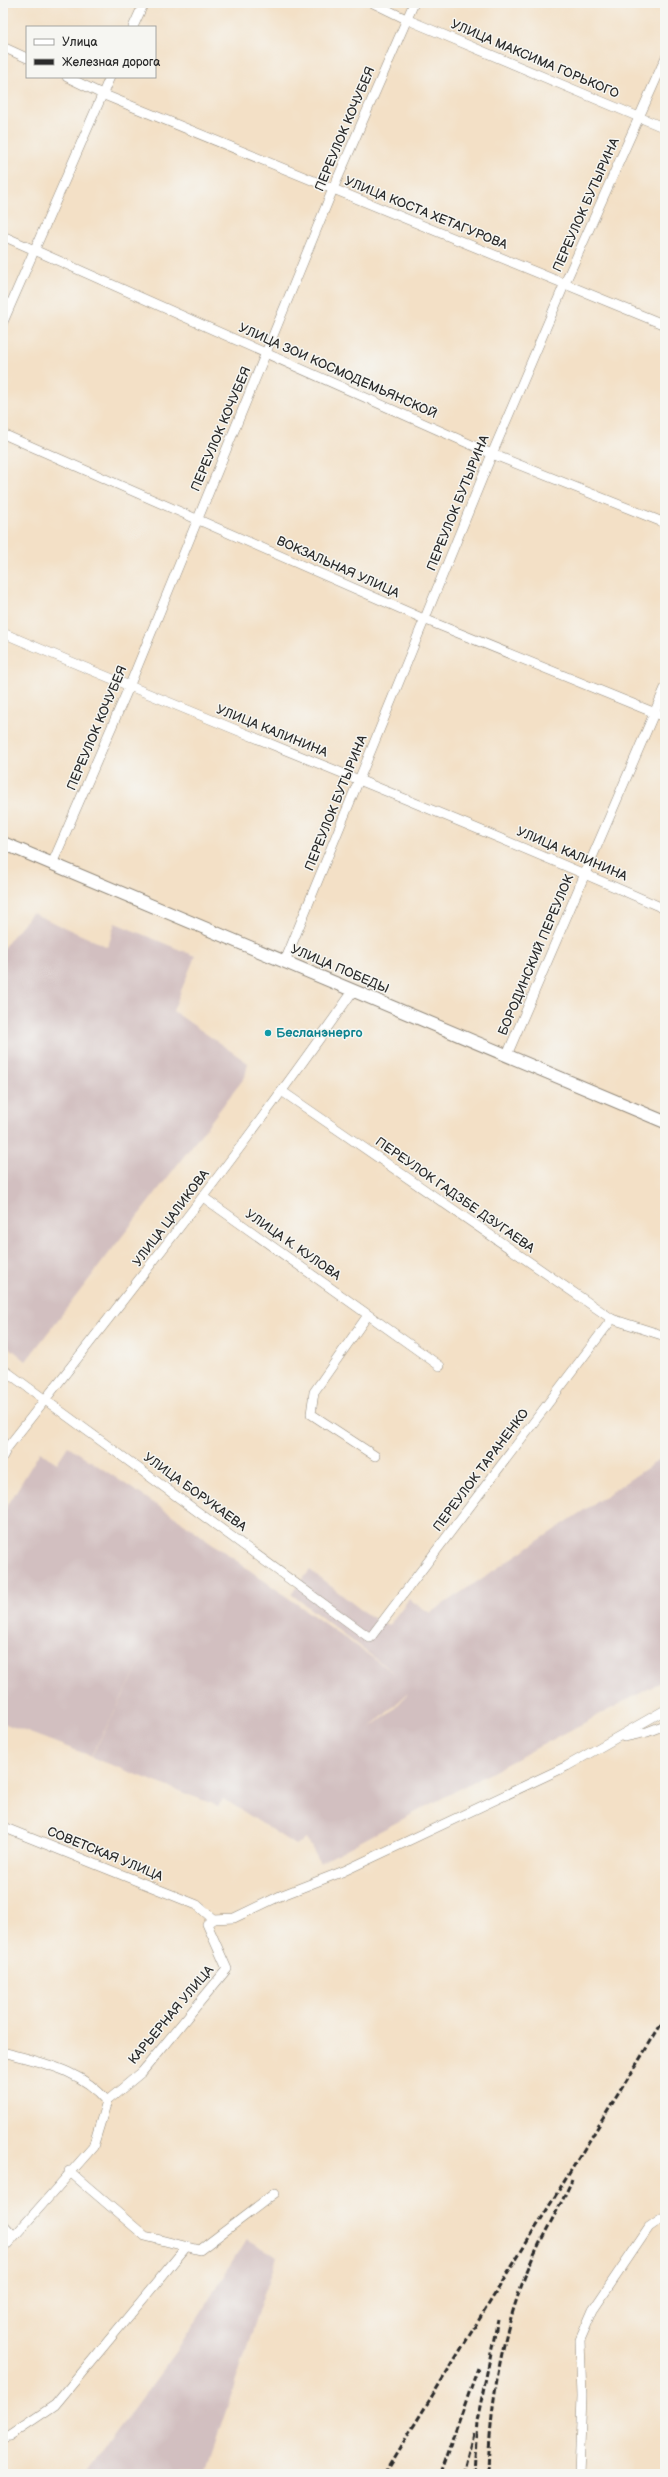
<svg xmlns="http://www.w3.org/2000/svg" width="668" height="2477" font-family="'Balsamiq Sans',sans-serif">
	<rect width="100%" height="100%" fill="#f6f6f2"/>
	<filter id="ink" filterUnits="userSpaceOnUse"><feTurbulence type="fractalNoise" baseFrequency=".025" numOctaves="2"/><feDisplacementMap in="SourceGraphic" scale="8" xChannelSelector="R" yChannelSelector="G"/><feConvolveMatrix kernelMatrix="1 2 1 2 8 2 1 2 1" color-interpolation-filters="sRGB"/></filter>
	<filter id="wash" filterUnits="userSpaceOnUse"><feTurbulence type="fractalNoise" baseFrequency=".012" numOctaves="4" result="noise"/><feDisplacementMap in="SourceGraphic" scale="16" xChannelSelector="R" yChannelSelector="G"/><feGaussianBlur stdDeviation="0.9" result="paint"/><feColorMatrix in="noise" values="0 0 0 0 0 0 0 0 0 0 0 0 0 0 0 0 0 1.4 0 .05"/><feComposite in="paint" operator="in"/></filter>
	<g filter="url(#wash)">
		<rect width="100%" height="100%" fill="#f3e0c6"/>
		<!-- industrial -->
		<g fill="#d2bfc0" fill-rule="evenodd">
			<polygon points="32,913 108,947 115,923 195,956 173,1011 248,1063 245,1077 26,1361 3,1342 3,948"/>
			<path d="M 68,1446 L 178,1519 L 163,1550 L 178,1519 L 398,1676 L 291,1594 L 310,1570 L 365,1613 L 388,1626 L 409,1599 L 430,1613 L 665,1456 L 665,1680 L 320,1863 L 307,1839 L 295,1845 L 224,1799 L 218,1806 L 91,1757 L 181,1586 L 91,1756 L 3,1723 L 3,1513 L 40,1452 L 57,1463 ZM 407,1695 L 391,1712 L 370,1728 L 407,1694 Z"/>
			<polygon points="246,2240 277,2257 205,2474 85,2474 177,2351"/>
		</g>
	</g>
	<g filter="url(#ink)">
		<g fill="none" stroke-linecap="round" stroke-linejoin="round">
			<!-- minor casing -->
			<g stroke="#8f8678" stroke-width="10">
				<g id="minor">
					<polyline points="373,3 406,19 665,128"/>
					<polyline points="133,27 144,3"/>
					<polyline points="3,47 27,58"/>
					<polyline points="67,77 102,94 665,325"/>
					<polyline points="3,236 492,454 665,523"/>
					<polyline points="3,322 110,77"/>
					<polyline points="3,434 424,619 665,717"/>
					<path d="M 3,633 C 223,727 446,812 665,909"/>
					<polyline points="52,864 129,687 333,189 414,3"/>
					<polyline points="285,961 492,454 565,283 665,59"/>
					<polyline points="507,1055 665,688"/>
					<polyline points="283,1092 612,1319 665,1336"/>
					<polyline points="203,1197 440,1366"/>
					<polyline points="368,1315 314,1392 311,1414 375,1456"/>
					<polyline points="3,1369 370,1638 612,1319"/>
					<path d="M 3,1456 L 7,1448 C 125,1298 244,1148 353,991"/>
					<polyline points="624,1737 647,1732 665,1725"/>
					<polyline points="3,1827 197,1905 213,1919 234,1918 280,1896 344,1871 567,1766 665,1710"/>
					<path d="M 3,2052 C 41,2063 81,2069 107,2101 L 142,2072 L 227,1969 L 207,1924 L 213,1919"/>
					<polyline points="69,2171 145,2236 200,2250 275,2193"/>
					<polyline points="3,2224 14,2236"/>
					<polyline points="3,2249 93,2147 107,2101"/>
					<polyline points="3,2437 9,2436 55,2405 187,2246"/>
					<polyline points="579,2474 582,2396 580,2340 593,2310 649,2227 665,2216"/>
				</g>
			</g>
			<!-- secondary casing -->
			<g stroke="#8f8678" stroke-width="14">
				<polyline id="secondary" points="3,843 665,1122"/>
			</g>
			<!-- minor -->
			<use href="#minor" stroke="#fff" stroke-width="9"/>
			<!-- secondary -->
			<use href="#secondary" stroke="#fff" stroke-width="12"/>
			<!-- rail -->
			<g stroke="#2b2b2b" stroke-width="3" stroke-dasharray="6 3" stroke-linecap="butt">
				<polyline points="384,2474 665,2018"/>
				<polyline points="440,2474 478,2368"/>
				<polyline points="463,2474 473,2434"/>
				<polyline points="474,2474 477,2421 498,2319"/>
				<path d="M 488,2474 C 490,2402 502,2330 530,2264 C 542,2235 560,2208 572,2180"/>
			</g>
		</g>
	</g>
	<!-- markers -->
	<circle fill="#0f9aa8" stroke="#f6f6f2" stroke-width="1.5" cx="268" cy="1033" r="4"/>
	<g text-anchor="middle" dominant-baseline="central" stroke-width="3" stroke-linejoin="round" paint-order="stroke">
		<!-- street labels -->
		<g font-size="13" fill="#2b2b2b" stroke="#f6f6f2">
			<text transform="translate(535 59) rotate(23)">УЛИЦА МАКСИМА ГОРЬКОГО</text>
			<text transform="translate(345 129) rotate(-67)">ПЕРЕУЛОК КОЧУБЕЯ</text>
			<text transform="translate(586 205) rotate(-66)">ПЕРЕУЛОК БУТЫРИНА</text>
			<text transform="translate(426 213) rotate(22)">УЛИЦА КОСТА ХЕТАГУРОВА</text>
			<text transform="translate(338 371) rotate(24)">УЛИЦА ЗОИ КОСМОДЕМЬЯНСКОЙ</text>
			<text transform="translate(221 429) rotate(-67)">ПЕРЕУЛОК КОЧУБЕЯ</text>
			<text transform="translate(458 503) rotate(-68)">ПЕРЕУЛОК БУТЫРИНА</text>
			<text transform="translate(338 567) rotate(24)">ВОКЗАЛЬНАЯ УЛИЦА</text>
			<text transform="translate(97 728) rotate(-67)">ПЕРЕУЛОК КОЧУБЕЯ</text>
			<text transform="translate(272 731) rotate(22)">УЛИЦА КАЛИНИНА</text>
			<text transform="translate(336 803) rotate(-68)">ПЕРЕУЛОК БУТЫРИНА</text>
			<text transform="translate(572 854) rotate(23)">УЛИЦА КАЛИНИНА</text>
			<text transform="translate(536 955) rotate(-67)">БОРОДИНСКИЙ ПЕРЕУЛОК</text>
			<text transform="translate(340 969) rotate(23)">УЛИЦА ПОБЕДЫ</text>
			<text transform="translate(455 1195) rotate(35)">ПЕРЕУЛОК ГАДЗБЕ ДЗУГАЕВА</text>
			<text transform="translate(171 1218) rotate(-53)">УЛИЦА ЦАЛИКОВА</text>
			<text transform="translate(293 1245) rotate(35)">УЛИЦА К. КУЛОВА</text>
			<text transform="translate(481 1470) rotate(-53)">ПЕРЕУЛОК ТАРАНЕНКО</text>
			<text transform="translate(195 1492) rotate(36)">УЛИЦА БОРУКАЕВА</text>
			<text transform="translate(105 1854) rotate(22)">СОВЕТСКАЯ УЛИЦА</text>
			<text transform="translate(171 2015) rotate(-50)">КАРЬЕРНАЯ УЛИЦА</text>
		</g>
		<!-- culture labels -->
		<g font-size="13" font-weight="bold" fill="#0d838f" stroke="#f6f6f2" text-anchor="start">
			<text x="276" y="1033">Бесланэнерго</text>
		</g>
	</g>
	<!-- margin -->
	<rect width="668" height="2477" fill="none" stroke="#f6f6f2" stroke-width="16"/>
	<!-- legend -->
	<rect x="26" y="26" width="130" height="52" fill="#f6f6f2" stroke="#a5a5a2"/>
	<rect x="34" y="39" width="20" height="6" fill="#ffffff" stroke="#a5a5a2"/>
	<text x="62" y="46" font-size="12" fill="#2b2b2b">Улица</text>
	<rect x="34" y="59" width="20" height="6" fill="#2b2b2b" stroke="#a5a5a2"/>
	<text x="62" y="66" font-size="12" fill="#2b2b2b">Железная дорога</text>
</svg>
